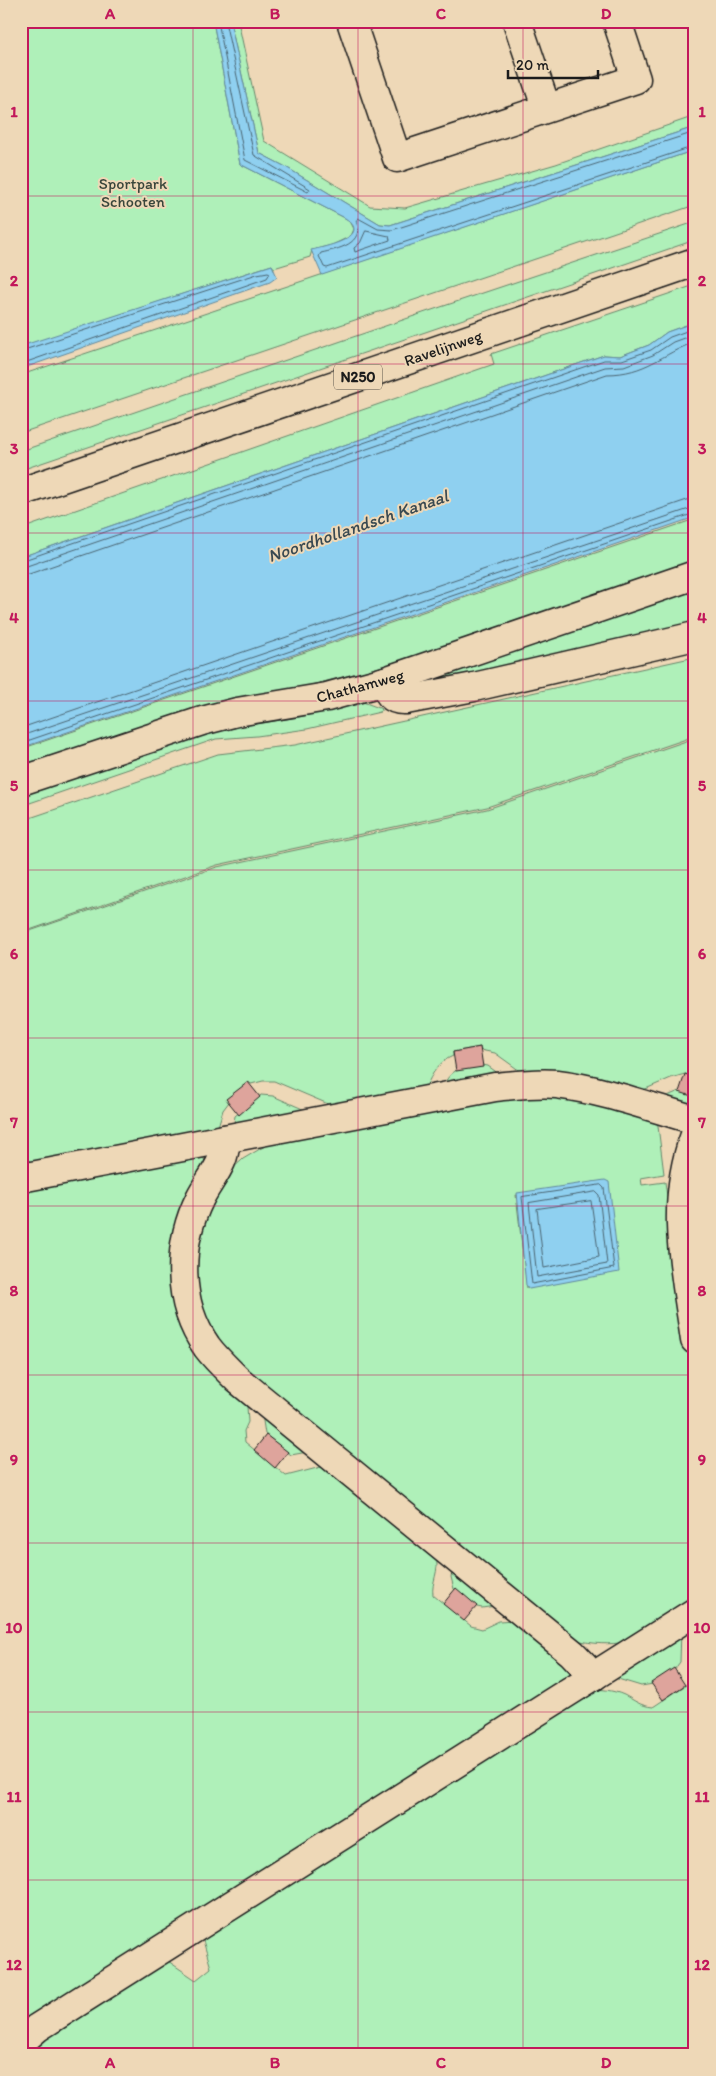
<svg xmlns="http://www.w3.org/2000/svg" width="716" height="2076" font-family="Itim,sans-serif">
	<rect width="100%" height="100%" fill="#eed8b7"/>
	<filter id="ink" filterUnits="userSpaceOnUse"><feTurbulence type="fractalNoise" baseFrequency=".02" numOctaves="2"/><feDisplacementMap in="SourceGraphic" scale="10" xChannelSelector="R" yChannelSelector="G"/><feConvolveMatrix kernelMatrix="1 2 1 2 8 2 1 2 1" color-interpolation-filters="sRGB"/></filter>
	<g filter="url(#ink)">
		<!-- green -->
		<g fill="#aff0b9" stroke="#66866a" fill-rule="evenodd">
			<polygon points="21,21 213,21 240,164 345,218 350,221 354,229 351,236 332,245 312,250 310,257 274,268 272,265 256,270 21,347"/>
			<polygon points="230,21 238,21 264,141 370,206 405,208 556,164 695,116 695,127 390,225 380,224 284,166 259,153"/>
			<polygon points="695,150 695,205 21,433 21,375"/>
			<polygon points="695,222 695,240 21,470 21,451 426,312"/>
			<polygon points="695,285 695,312 693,313 695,322 667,332 649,345 620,356 604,355 21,557 21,529 494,364 491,354"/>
			<polygon points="695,519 695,560 394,664 307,686 233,699 198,707 21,767 21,749"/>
			<polygon points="695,590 695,632 412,687"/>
			<polygon points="695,657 695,736 487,807 217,865 21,933 21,821 218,754 295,745"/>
			<polygon points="363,702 382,709 380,712 307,729 257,736 216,739 21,806 21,796 202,735 243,726 299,717"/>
			<path d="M 695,738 L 695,1077 L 685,1074 L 671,1078 L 634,1094 L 520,1071 L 495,1053 L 480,1050 L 480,1047 L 453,1052 L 453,1056 C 438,1062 432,1074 426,1087 L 340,1109 L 274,1081 L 263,1081 L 251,1084 L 249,1082 L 227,1099 L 229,1102 L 223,1110 L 217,1130 L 21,1171 L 21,934 L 217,867 L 487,809 Z"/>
			<path d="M 482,1065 L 488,1066 L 506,1079 L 443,1087 C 450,1068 465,1066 482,1065 Z"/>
			<polygon points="679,1091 695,1095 695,1112 656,1101"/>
			<path d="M 546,1092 L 657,1118 L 664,1174 L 641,1178 L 642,1185 L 665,1182 L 695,1396 L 695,1603 L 627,1642 C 609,1645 593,1644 576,1640 L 256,1384 L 204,1326 L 191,1253 L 221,1179 L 243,1159 L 280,1137 ZM 516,1195 L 612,1217 L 527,1288 Z"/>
			<polygon points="261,1095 273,1096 314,1114 233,1129 235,1116"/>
			<path d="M 202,1155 L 206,1163 L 175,1265 L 243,1394 L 247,1406 L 248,1422 L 244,1431 L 245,1442 L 286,1476 L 325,1466 L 436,1556 C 440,1571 431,1582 433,1595 L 471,1626 L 482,1629 L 499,1621 L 514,1620 L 572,1667 L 572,1675 L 21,2027 L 21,1187 Z"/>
			<polygon points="261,1408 313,1451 291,1455 265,1434"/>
			<polygon points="453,1565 502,1605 482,1608 477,1607 454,1589 451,1577"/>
			<polygon points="681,1630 680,1662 674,1670 653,1684 641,1686 608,1676"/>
			<path d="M 695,1679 L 695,2055 L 21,2055 L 165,1959 L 196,1980 L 211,1968 L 202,1937 L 588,1689 C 600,1689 613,1690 624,1695 C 634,1700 640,1706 653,1707 Z"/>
		</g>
		<!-- water -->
		<g fill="#8fd0f0" stroke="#61889b">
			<path d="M 213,21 L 230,21 L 259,153 L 284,166 L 380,224 L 390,225 L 695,127 L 695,150 L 322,275 L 311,250 C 324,247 374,237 345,218 L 240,164 Z"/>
			<polygon points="272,265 277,277 270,282 21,369 21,346"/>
			<polygon points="695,322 695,517 21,748 21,557 604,355 620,356 649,345 667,332"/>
			<polygon points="605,1180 609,1182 619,1272 529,1289 526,1285 517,1193"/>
		</g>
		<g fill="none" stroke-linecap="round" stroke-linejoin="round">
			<!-- shore -->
			<g stroke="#4a6471" stroke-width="1">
				<polyline points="218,21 245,160 308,192 310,189 254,155 225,21"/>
				<path d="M 695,132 L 392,230 L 378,229 L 358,218 L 356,221 C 365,244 338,249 321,253 L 319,256 L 324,267 L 327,268 L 695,146"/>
				<polygon points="366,231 389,236 390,240 355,252 354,248 360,243"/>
				<polyline points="21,351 257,274 268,272 270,273 267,278 21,364"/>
				<polyline points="21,561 604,360 622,360 651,350 670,337 695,328"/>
				<polyline points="21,568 605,367 624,366 653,355 673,342 695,334"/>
				<path d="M 21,575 L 29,574 L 607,374 C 646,374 661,354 695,342"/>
				<polyline points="21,728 687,500 695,499"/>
				<polyline points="21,736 695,507"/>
				<polyline points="21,743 695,513"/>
				<polygon points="601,1185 604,1188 614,1268 532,1284 522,1197"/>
				<polygon points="596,1192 599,1195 607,1264 537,1277 529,1203"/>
				<polygon points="591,1201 599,1257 544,1268 537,1209"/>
			</g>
		</g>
		<!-- building -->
		<g fill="#dea49c" stroke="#1c1c1c">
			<polygon points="480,1047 483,1067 456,1071 453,1052"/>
			<polygon points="685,1074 695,1077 695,1097 679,1092"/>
			<polygon points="248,1082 260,1097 239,1115 226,1099"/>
			<polygon points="266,1435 288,1452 275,1468 254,1450"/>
			<polygon points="456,1588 477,1606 464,1621 443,1604"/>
			<polygon points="674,1668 685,1685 663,1700 651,1683"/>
		</g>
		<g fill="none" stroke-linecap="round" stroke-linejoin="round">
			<!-- minor casing -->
			<g stroke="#1c1c1c" stroke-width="31">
				<g id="minor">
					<polyline points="351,21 397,158 636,79 617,21"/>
					<polyline points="517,21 546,107"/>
					<path d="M 385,681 C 388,694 391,701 406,700 L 474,687 L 695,636"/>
					<polyline points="21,781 202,721 237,712 327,697 385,681 695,575"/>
					<path d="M 695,1135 C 669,1204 685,1270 695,1340"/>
					<path d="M 225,1139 C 227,1162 210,1178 200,1198 C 177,1244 176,1303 207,1347 C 216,1359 227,1369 238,1380 L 572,1653 L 594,1676"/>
					<path d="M 21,1178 L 495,1087 C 516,1085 537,1082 557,1084 C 604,1090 650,1107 695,1120"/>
					<polyline points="21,2042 37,2028 695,1612"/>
				</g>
			</g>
			<!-- major casing -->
			<g stroke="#1c1c1c" stroke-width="31">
				<polyline id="major" points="21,492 695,262"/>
			</g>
			<!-- minor -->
			<use href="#minor" stroke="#eed8b7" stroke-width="28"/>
			<!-- major -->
			<use href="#major" stroke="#eed8b7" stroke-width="28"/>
		</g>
	</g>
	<!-- grid -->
	<path fill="none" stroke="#c2185b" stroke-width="1" stroke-opacity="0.55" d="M 193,21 L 193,2055M 358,21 L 358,2055M 523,21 L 523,2055M 21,196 L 695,196M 21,364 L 695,364M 21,533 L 695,533M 21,701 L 695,701M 21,870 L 695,870M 21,1038 L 695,1038M 21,1206 L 695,1206M 21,1375 L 695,1375M 21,1543 L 695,1543M 21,1712 L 695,1712M 21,1880 L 695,1880"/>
	<g text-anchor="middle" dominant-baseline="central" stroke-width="4" stroke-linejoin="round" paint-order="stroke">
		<!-- shield labels -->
		<rect fill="#eed8b7" stroke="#5b544a" stroke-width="1" x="334" y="364.5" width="48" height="25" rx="4"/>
		<g font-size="15" font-weight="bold" fill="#1c1c1c">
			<text x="358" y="377">N250</text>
		</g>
		<!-- park labels -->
		<g font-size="16" fill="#39463b" stroke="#eed8b7">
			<text x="133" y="183">Sportpark<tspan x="133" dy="18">Schooten</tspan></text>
		</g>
		<!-- street labels -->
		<g font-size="16" fill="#1c1c1c" stroke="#eed8b7">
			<text transform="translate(443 348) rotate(-19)">Ravelijnweg</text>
			<text transform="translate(360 686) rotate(-15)">Chathamweg</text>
		</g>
		<!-- water labels -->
		<g font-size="18" font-style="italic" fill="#394951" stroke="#eed8b7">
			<text transform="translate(358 526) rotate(-19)">Noordhollandsch Kanaal</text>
		</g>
	</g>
	<!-- margin -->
	<rect width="716" height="2076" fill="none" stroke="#eed8b7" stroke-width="55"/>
	<!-- scale -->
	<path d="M508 70v8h90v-8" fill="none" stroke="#1c1c1c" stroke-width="2.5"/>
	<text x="516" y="70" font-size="15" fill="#1c1c1c" stroke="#eed8b7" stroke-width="4" paint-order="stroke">20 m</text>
	<rect x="28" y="28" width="660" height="2020" fill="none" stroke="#c2185b" stroke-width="2"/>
	<g font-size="16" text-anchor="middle" font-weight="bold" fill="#c2185b">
		<text x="110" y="19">A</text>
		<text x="275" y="19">B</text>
		<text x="441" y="19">C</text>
		<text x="606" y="19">D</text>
		<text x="14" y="117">1</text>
		<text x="702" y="117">1</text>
		<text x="14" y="286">2</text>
		<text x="702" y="286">2</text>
		<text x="14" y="454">3</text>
		<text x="702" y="454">3</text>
		<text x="14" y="623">4</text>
		<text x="702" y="623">4</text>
		<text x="14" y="791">5</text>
		<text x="702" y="791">5</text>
		<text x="14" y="959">6</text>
		<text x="702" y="959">6</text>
		<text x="14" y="1128">7</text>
		<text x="702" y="1128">7</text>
		<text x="14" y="1296">8</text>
		<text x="702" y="1296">8</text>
		<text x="14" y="1465">9</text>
		<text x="702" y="1465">9</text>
		<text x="14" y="1633">10</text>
		<text x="702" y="1633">10</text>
		<text x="14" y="1802">11</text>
		<text x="702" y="1802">11</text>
		<text x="14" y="1970">12</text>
		<text x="702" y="1970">12</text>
		<text x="110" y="2068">A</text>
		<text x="275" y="2068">B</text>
		<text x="441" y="2068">C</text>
		<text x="606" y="2068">D</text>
	</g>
</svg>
